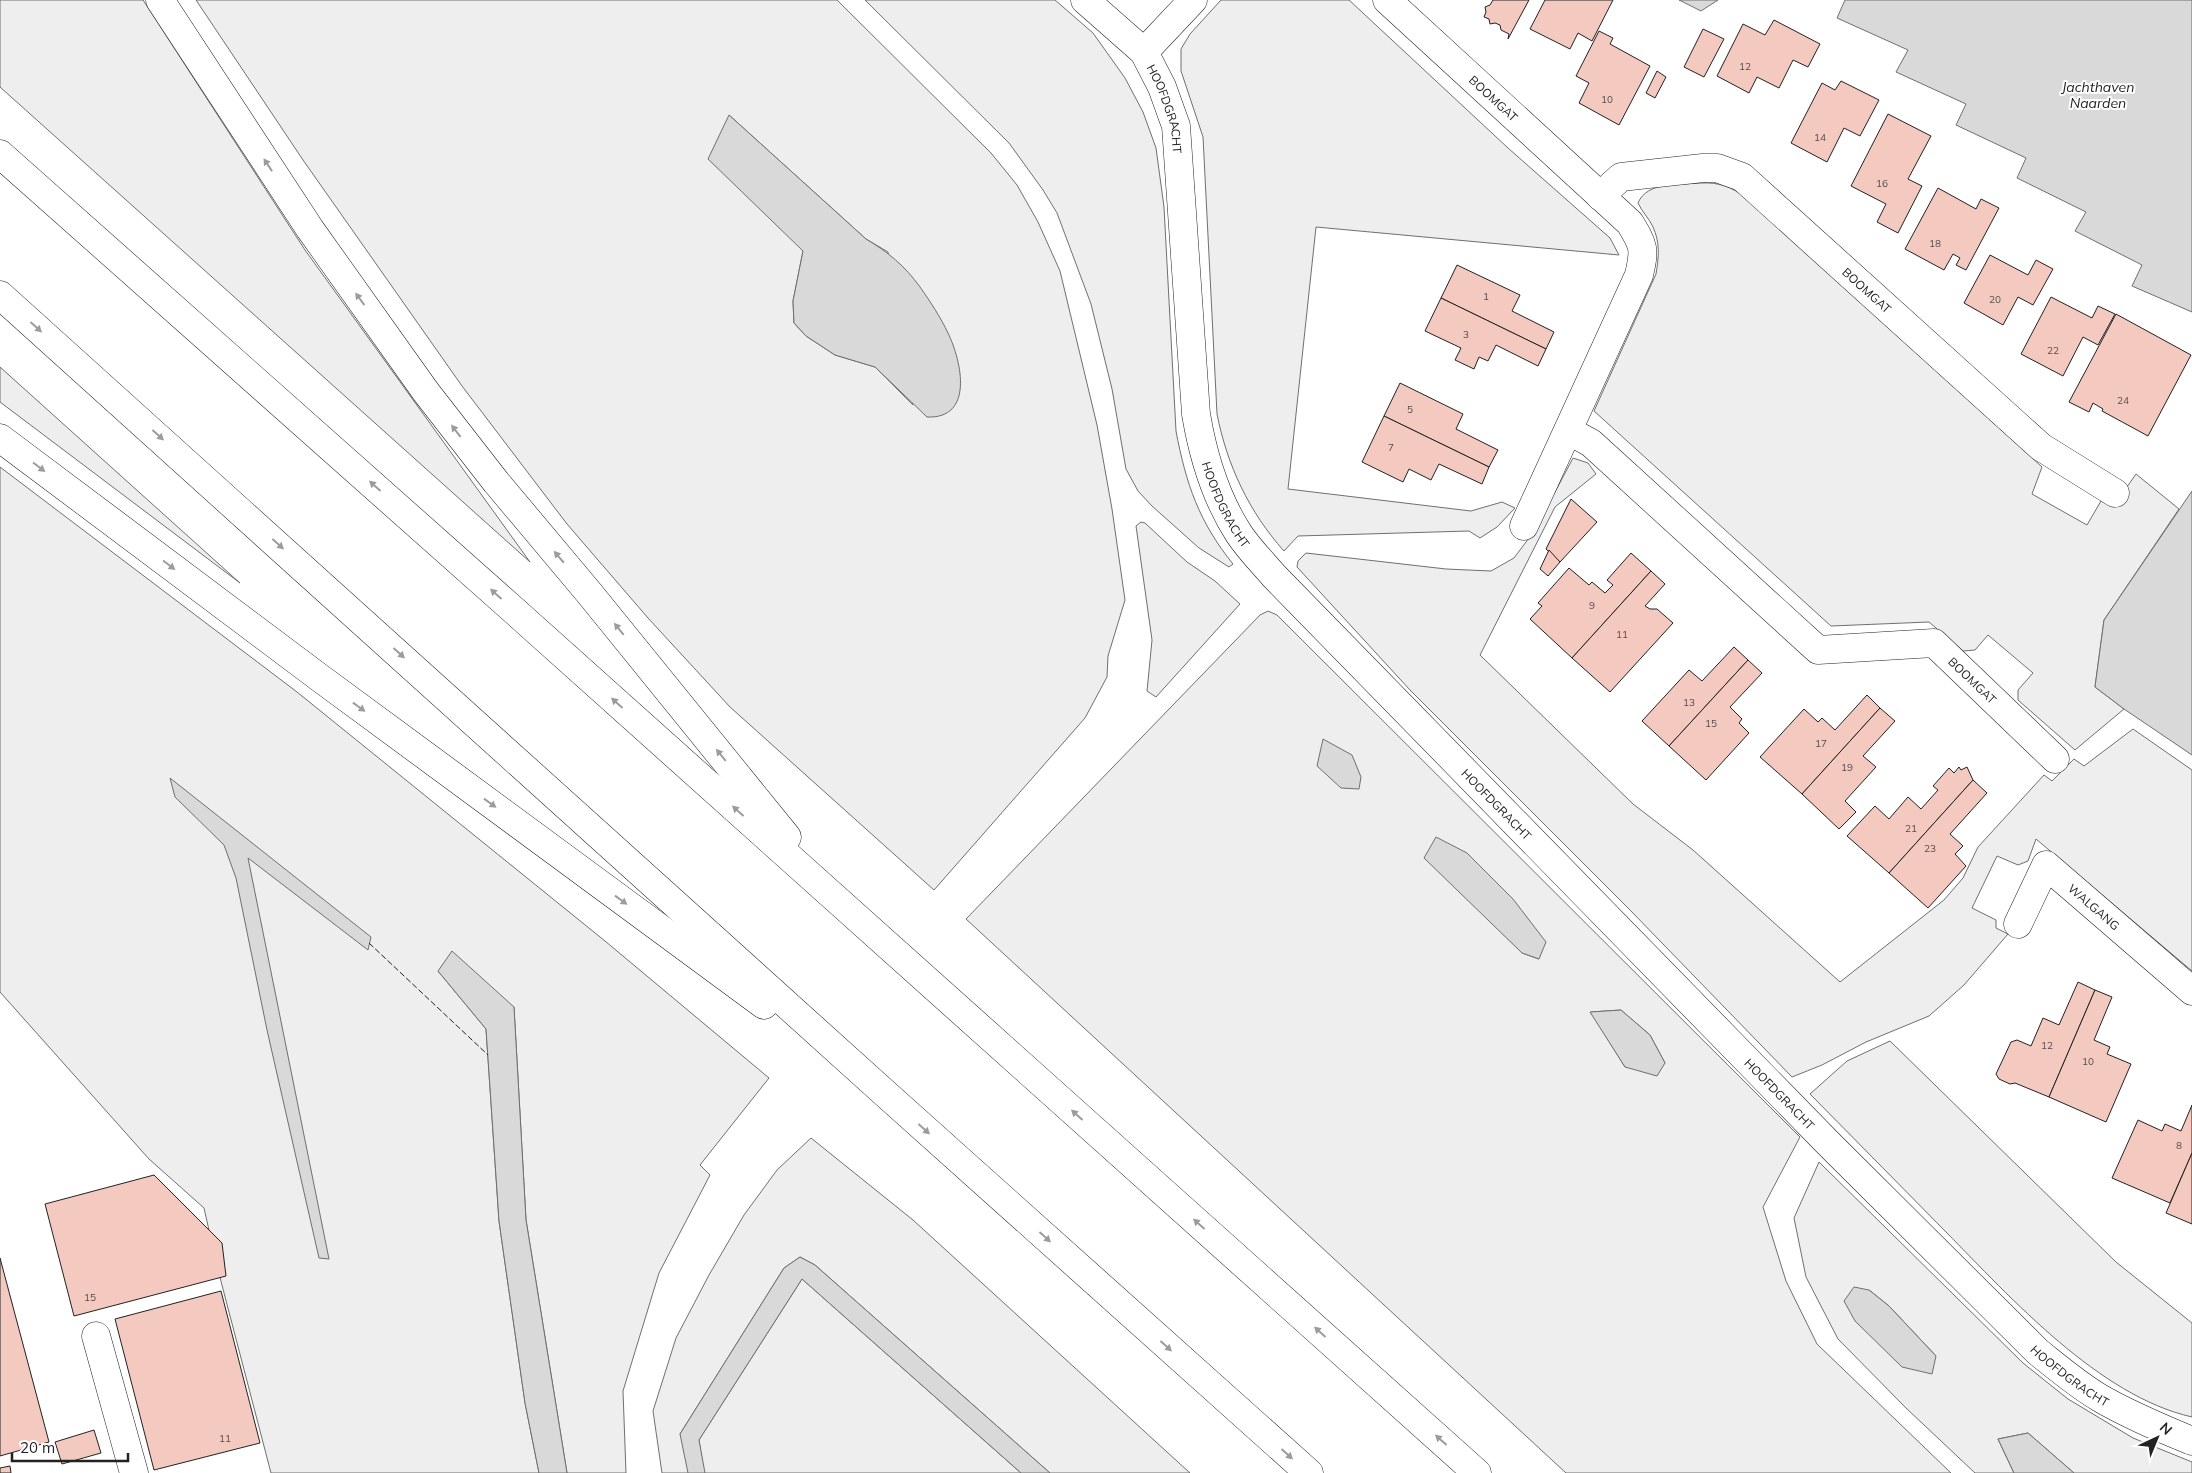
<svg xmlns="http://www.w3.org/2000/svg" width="2192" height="1473" font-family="Mulish,sans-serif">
	<rect width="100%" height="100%" fill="#fff"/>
	<!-- green -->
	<g fill="#eee" stroke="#6f6f6f" fill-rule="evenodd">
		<polygon points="0,0 143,0 305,250 530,562 0,87"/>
		<path d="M 196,0 L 837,0 L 991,153 L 1017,185 L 1038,222 L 1060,271 L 1097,425 L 1112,509 L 1125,600 L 1108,656 L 1107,677 L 1085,718 L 934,890 L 730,707 L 648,618 L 567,524 L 462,386 L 303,160 ZM 729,115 L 866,239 L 888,252 L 913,405 L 875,367 L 835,355 L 806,336 L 794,323 L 793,301 L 803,251 Z"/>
		<path d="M 865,0 L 1055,0 L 1093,33 L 1125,78 L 1143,112 L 1156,148 L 1164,207 L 1176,431 C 1186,484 1199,522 1233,564 L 1229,567 L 1199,548 L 1152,506 L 1138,491 L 1126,469 L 1112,389 L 1091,304 L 1057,213 L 1043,190 L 1009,143 Z"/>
		<path d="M 1221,0 L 1349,0 L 1508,148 L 1610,238 L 1619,255 L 1316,227 L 1288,489 L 1471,511 L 1502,502 L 1515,508 L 1497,527 L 1480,538 L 1469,531 L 1298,536 L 1284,551 C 1249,512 1227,465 1217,414 L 1203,137 L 1181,71 L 1181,49 L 1190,34 Z"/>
		<path d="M 1701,183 C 1719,182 1732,187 1746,198 L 2042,467 L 2032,494 L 2087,525 L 2101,501 L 2113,507 L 2136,474 L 2179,509 L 2104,620 L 2095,687 L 2124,709 L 2075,750 L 2018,700 L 2018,690 L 2033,673 L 1988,635 L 1975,650 L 1963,651 L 1929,622 L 1831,626 L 1594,411 L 1656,274 C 1659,257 1660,242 1653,227 C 1649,218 1642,212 1638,203 C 1647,181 1680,185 1701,183 Z"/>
		<polygon points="0,367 240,583 0,402"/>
		<polygon points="1573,458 1588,463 1596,474 1555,507 1480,655 1633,804 1693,850 1840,982 1944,900 1963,878 1978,847 2044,775 2052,781 2074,759 2084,766 2133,729 2192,770 2192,971 2036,839 2028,861 2018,865 1997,856 1972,908 1996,920 1996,928 2008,934 1964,985 1929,1016 1866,1042 1822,1065 1792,1077 1630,910 1410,690 1297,567 1298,561 1306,553 1446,569 1491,571 1514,558 1535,530"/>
		<polygon points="0,467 297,692 605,941 769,1078 700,1165 710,1175 659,1273 623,1391 626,1473 567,1473 526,1220 514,1007 438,971 486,1029 499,1221 525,1403 539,1473 271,1473 217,1266 204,1208 149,1159 0,992"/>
		<polygon points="1141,522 1145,523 1187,562 1215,581 1240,604 1156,697 1147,691 1152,640 1136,526"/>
		<path d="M 1268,611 L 1277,615 L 1800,1137 L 1763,1207 L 1786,1281 L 1817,1344 L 1951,1473 L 1566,1473 L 966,919 L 1260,615 ZM 1483,914 L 1539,959 L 1522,953 ZM 1621,1010 L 1650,1035 L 1665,1063 L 1625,1067 L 1591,1012 Z"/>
		<path d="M 1890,1041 L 2116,1262 L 2192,1323 L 2192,1417 C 2099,1396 2011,1298 1946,1232 C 1901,1186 1855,1140 1810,1094 L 1847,1061 Z"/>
		<polygon points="811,1138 913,1220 1190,1473 1050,1473 815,1265 800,1257 784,1268 680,1434 703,1466 699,1440 802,1279 1021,1473 662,1473 653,1411 676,1338 709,1275 744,1215 777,1170"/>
		<path d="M 1819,1162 L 2023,1363 L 2068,1399 L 2133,1438 L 2192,1462 L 2192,1473 L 2074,1473 L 2028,1433 L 1998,1439 L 2014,1473 L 1975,1473 L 1906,1408 L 1838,1339 L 1806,1277 L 1794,1218 ZM 1869,1290 L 1889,1306 L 1936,1356 Z"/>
	</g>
	<!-- water -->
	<g fill="#d9d9d9" stroke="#6f6f6f">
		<polygon points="1679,0 1718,0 1701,11"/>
		<polygon points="1845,0 2192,0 2192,312 2132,286 2142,265 2075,231 2086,212 2017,178 2026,158 1956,125 1966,104 1896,72 1908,50 1837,18"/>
		<path d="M 729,115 L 866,239 C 888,252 905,266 920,287 C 930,301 941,318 948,333 C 962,362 974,419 927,417 L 875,367 L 835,355 L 806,336 L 794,323 L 793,301 L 803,251 L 708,159 Z"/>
		<polygon points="2192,491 2192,755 2124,709 2095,687 2104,620"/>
		<polygon points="1323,739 1352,755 1361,777 1359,789 1341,788 1317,766"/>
		<polygon points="170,778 371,937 368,950 248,858 329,1259 319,1258 267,1030 236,878 224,845 175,797"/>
		<polygon points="1436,837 1467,853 1513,899 1546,942 1539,959 1522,953 1424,858"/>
		<polygon points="452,951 514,1007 526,1220 567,1473 539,1473 525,1403 499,1221 486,1029 438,971"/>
		<polygon points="1621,1010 1650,1035 1665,1063 1657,1076 1625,1067 1590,1012"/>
		<polygon points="800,1257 815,1265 1050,1473 1021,1473 802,1279 699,1440 705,1473 688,1473 680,1434 784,1268"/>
		<polygon points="1854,1287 1869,1290 1889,1306 1936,1356 1932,1374 1902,1367 1855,1321 1844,1301"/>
		<polygon points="2028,1433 2074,1473 2014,1473 1998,1439"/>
	</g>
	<!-- building -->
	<g fill="#f3c9c0" stroke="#222">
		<polygon points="1493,0 1529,0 1508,39 1509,34 1501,30 1500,25 1495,23 1490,24 1489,19 1484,17 1486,12 1485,7 1490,5"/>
		<polygon points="1545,0 1613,0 1592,41 1578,33 1570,49 1530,29"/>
		<polygon points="1774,20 1820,44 1808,67 1793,60 1779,88 1757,77 1749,93 1717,76 1743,24 1765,35"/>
		<polygon points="1703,29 1724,39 1704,77 1684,67"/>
		<polygon points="1599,31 1613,38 1610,44 1650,66 1619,125 1579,103 1589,83 1576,76"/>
		<polygon points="1657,71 1666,77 1655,98 1646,93"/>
		<polygon points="1841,81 1879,100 1860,136 1844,128 1827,162 1791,143 1822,83 1835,90"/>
		<polygon points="1888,114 1931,136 1908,179 1922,186 1898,233 1877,222 1886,204 1851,186"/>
		<polygon points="1938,188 1976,209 1981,199 1999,208 1966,270 1956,265 1960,258 1953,254 1944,270 1905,249"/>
		<polygon points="1990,255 2028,275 2036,260 2053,269 2033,305 2018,297 2003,325 1964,303"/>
		<polygon points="1457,265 1520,295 1512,311 1554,332 1546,349 1441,298"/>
		<polygon points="2051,297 2092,318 2098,306 2115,314 2098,345 2083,337 2063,376 2021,354"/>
		<polygon points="1441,298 1546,349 1538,366 1496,345 1488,361 1479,357 1474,369 1455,360 1461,348 1425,331"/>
		<polygon points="2116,314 2191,355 2148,436 2102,411 2103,409 2093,403 2089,412 2069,402"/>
		<polygon points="1400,383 1463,414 1456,429 1498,450 1489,467 1384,416"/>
		<polygon points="1384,416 1489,467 1482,484 1439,464 1431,480 1409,469 1403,482 1362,462"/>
		<polygon points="1571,499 1597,522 1560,562 1546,549"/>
		<polygon points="1549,550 1560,562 1548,576 1540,569"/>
		<polygon points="1631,553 1651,571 1572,658 1530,619 1542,606 1538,603 1569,568 1589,585 1592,582 1605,593 1613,585 1607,580"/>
		<polygon points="1651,571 1665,584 1645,606 1650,609 1657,609 1673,623 1610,692 1572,658"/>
		<polygon points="1734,647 1748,660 1669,746 1642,721 1689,670 1702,681"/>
		<polygon points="1748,660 1762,673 1730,707 1742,719 1739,723 1749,733 1706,780 1669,746"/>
		<polygon points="1867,695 1880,708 1802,794 1760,757 1804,709 1818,722 1822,718 1835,730"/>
		<polygon points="1880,708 1895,721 1863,756 1876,767 1845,801 1856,812 1839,829 1802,794"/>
		<polygon points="1959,767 1961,770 1967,767 1973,780 1889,873 1847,836 1875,806 1889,819 1908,797 1921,809 1938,790 1933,786 1949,768 1954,773"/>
		<polygon points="1973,780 1987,793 1950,834 1963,846 1955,854 1966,866 1928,908 1889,873"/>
		<polygon points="2078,982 2095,990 2049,1097 2015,1083 2010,1084 1999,1079 1996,1074 2011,1042 2017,1040 2031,1046 2043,1018 2059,1025"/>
		<polygon points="2095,990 2112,997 2094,1040 2110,1047 2107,1054 2131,1064 2106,1122 2049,1097"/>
		<polygon points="2192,1105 2192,1153 2170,1203 2112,1178 2138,1120 2162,1131 2165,1124 2181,1131"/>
		<polygon points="2192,1153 2192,1224 2166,1213"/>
		<polygon points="154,1175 222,1243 226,1276 74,1316 45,1204"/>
		<polygon points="0,1258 49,1442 0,1456"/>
		<polygon points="221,1291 260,1443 154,1470 115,1319"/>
		<polygon points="94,1430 101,1453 62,1464 55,1442"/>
		<polygon points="10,1466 11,1473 0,1473 0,1468"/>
	</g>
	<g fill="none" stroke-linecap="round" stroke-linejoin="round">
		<!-- street casing -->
		<g stroke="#222" stroke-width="29">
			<g id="street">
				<path id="s1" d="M 1085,0 L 1144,52 L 1162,87 L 1176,126 L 1196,414 C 1203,456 1215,497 1239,534 C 1249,549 1262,562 1274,576 L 1828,1143 L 2038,1352 C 2058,1368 2078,1385 2100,1398 C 2129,1415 2161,1428 2192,1441"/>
				<path id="s2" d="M 1387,0 L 1630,223 C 1644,246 1645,249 1639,275 L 1524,526"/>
				<polyline points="1144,52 1193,0"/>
				<path id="s3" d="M 1600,196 L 1621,177 L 1703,168 L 1717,168 L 1742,177 L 2041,447 L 2115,493"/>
				<path id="s4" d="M 1569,431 L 1591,443 L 1818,650 L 1934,643 L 2055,759"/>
				<path id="s5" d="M 2018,924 L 2046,865 L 2192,991"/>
				<polyline points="96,1336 134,1473"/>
			</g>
		</g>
		<!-- highway casing -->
		<g stroke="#222" stroke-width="29">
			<g id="highway">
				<polyline points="160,0 310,229 426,392 496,482 590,594 787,837"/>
				<polyline points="0,154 509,606 1477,1473"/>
				<polyline points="0,295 888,1096 1309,1473"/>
				<polyline points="0,438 320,678 764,1005"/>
			</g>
		</g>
		<!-- street -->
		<use href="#street" stroke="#fff" stroke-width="28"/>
		<!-- highway -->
		<use href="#highway" stroke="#fff" stroke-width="28"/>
		<!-- fence -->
		<polyline stroke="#222" stroke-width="1" stroke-dasharray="6 2.5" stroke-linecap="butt" points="369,943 488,1055"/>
	</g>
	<!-- one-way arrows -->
	<defs><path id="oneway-solid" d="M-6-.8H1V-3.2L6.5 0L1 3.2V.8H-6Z" transform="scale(1.25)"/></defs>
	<g fill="#9c9c9c">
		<use href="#oneway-solid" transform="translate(268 165) rotate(-123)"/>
		<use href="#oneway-solid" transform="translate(360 299) rotate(-126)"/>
		<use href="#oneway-solid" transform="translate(36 327) rotate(42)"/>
		<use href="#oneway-solid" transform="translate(456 431) rotate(-128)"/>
		<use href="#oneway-solid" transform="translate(158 435) rotate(42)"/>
		<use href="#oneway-solid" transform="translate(39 467) rotate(37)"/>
		<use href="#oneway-solid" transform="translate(375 486) rotate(-138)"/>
		<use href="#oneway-solid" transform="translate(278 544) rotate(42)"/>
		<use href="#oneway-solid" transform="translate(559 557) rotate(-130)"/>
		<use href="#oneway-solid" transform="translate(169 565) rotate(37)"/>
		<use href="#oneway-solid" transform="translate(496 594) rotate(-138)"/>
		<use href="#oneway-solid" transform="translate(619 629) rotate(-129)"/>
		<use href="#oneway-solid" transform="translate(399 653) rotate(42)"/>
		<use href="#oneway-solid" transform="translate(617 703) rotate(-138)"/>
		<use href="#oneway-solid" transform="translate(359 707) rotate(36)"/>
		<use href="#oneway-solid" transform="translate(721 755) rotate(-129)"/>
		<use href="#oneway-solid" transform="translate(490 803) rotate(36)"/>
		<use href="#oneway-solid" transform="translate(738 811) rotate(-138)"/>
		<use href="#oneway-solid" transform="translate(621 900) rotate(36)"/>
		<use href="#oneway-solid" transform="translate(1077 1115) rotate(-138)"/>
		<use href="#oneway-solid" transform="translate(924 1129) rotate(42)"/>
		<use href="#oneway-solid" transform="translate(1199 1224) rotate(-138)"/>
		<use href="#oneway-solid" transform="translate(1045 1237) rotate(42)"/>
		<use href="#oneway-solid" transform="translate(1320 1332) rotate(-138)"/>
		<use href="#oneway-solid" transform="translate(1166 1346) rotate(42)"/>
		<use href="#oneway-solid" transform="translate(1441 1440) rotate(-138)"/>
		<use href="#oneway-solid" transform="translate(1287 1454) rotate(42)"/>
	</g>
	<g text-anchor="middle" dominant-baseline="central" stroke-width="4" stroke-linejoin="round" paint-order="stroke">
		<!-- number labels -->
		<g font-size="10" fill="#564c4a">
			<text x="1745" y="66">12</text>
			<text x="1607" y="99">10</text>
			<text x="1820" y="137">14</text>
			<text x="1882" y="183">16</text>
			<text x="1935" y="243">18</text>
			<text x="1486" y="296">1</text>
			<text x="1995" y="299">20</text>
			<text x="1466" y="334">3</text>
			<text x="2053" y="350">22</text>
			<text x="2123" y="400">24</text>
			<text x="1410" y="409">5</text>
			<text x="1391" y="447">7</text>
			<text x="1592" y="605">9</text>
			<text x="1622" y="634">11</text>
			<text x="1689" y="702">13</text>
			<text x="1711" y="723">15</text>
			<text x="1821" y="743">17</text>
			<text x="1847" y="767">19</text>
			<text x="1911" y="828">21</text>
			<text x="1930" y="848">23</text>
			<text x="2047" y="1045">12</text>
			<text x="2088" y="1061">10</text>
			<text x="2179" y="1145">8</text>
			<text x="90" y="1297">15</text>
			<text x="225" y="1438">11</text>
		</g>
		<!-- street labels -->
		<g font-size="12" fill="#222" stroke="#fff">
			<text stroke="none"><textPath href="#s2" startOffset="145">BOOMGAT</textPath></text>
			<text stroke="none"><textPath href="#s1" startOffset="140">HOOFDGRACHT</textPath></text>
			<text stroke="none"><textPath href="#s3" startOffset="320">BOOMGAT</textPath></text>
			<text stroke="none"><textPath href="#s1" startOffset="544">HOOFDGRACHT</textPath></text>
			<text stroke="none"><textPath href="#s4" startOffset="502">BOOMGAT</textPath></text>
			<text stroke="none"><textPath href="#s1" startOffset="950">HOOFDGRACHT</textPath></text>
			<text stroke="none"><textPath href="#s5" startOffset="129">WALGANG</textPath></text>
			<text stroke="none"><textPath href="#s1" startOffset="1355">HOOFDGRACHT</textPath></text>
			<text stroke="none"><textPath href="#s1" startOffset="1760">HOOFDGRACHT</textPath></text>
		</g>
		<!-- water labels -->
		<g font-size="14" font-style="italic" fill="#222" stroke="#fff">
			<text x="2098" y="87">Jachthaven<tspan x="2098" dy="16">Naarden</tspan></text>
		</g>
	</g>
	<!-- north arrow -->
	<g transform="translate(2157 1438) rotate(44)" stroke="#ffffff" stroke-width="4" paint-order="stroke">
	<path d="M0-4L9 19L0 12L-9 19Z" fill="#222222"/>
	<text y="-8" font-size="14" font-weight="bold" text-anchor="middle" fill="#222222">N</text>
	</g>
	<!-- scale -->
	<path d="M12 1453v8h116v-8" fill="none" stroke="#222222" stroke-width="2.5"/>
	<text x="20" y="1453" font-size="15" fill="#222222" stroke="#ffffff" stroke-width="4" paint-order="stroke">20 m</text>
</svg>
